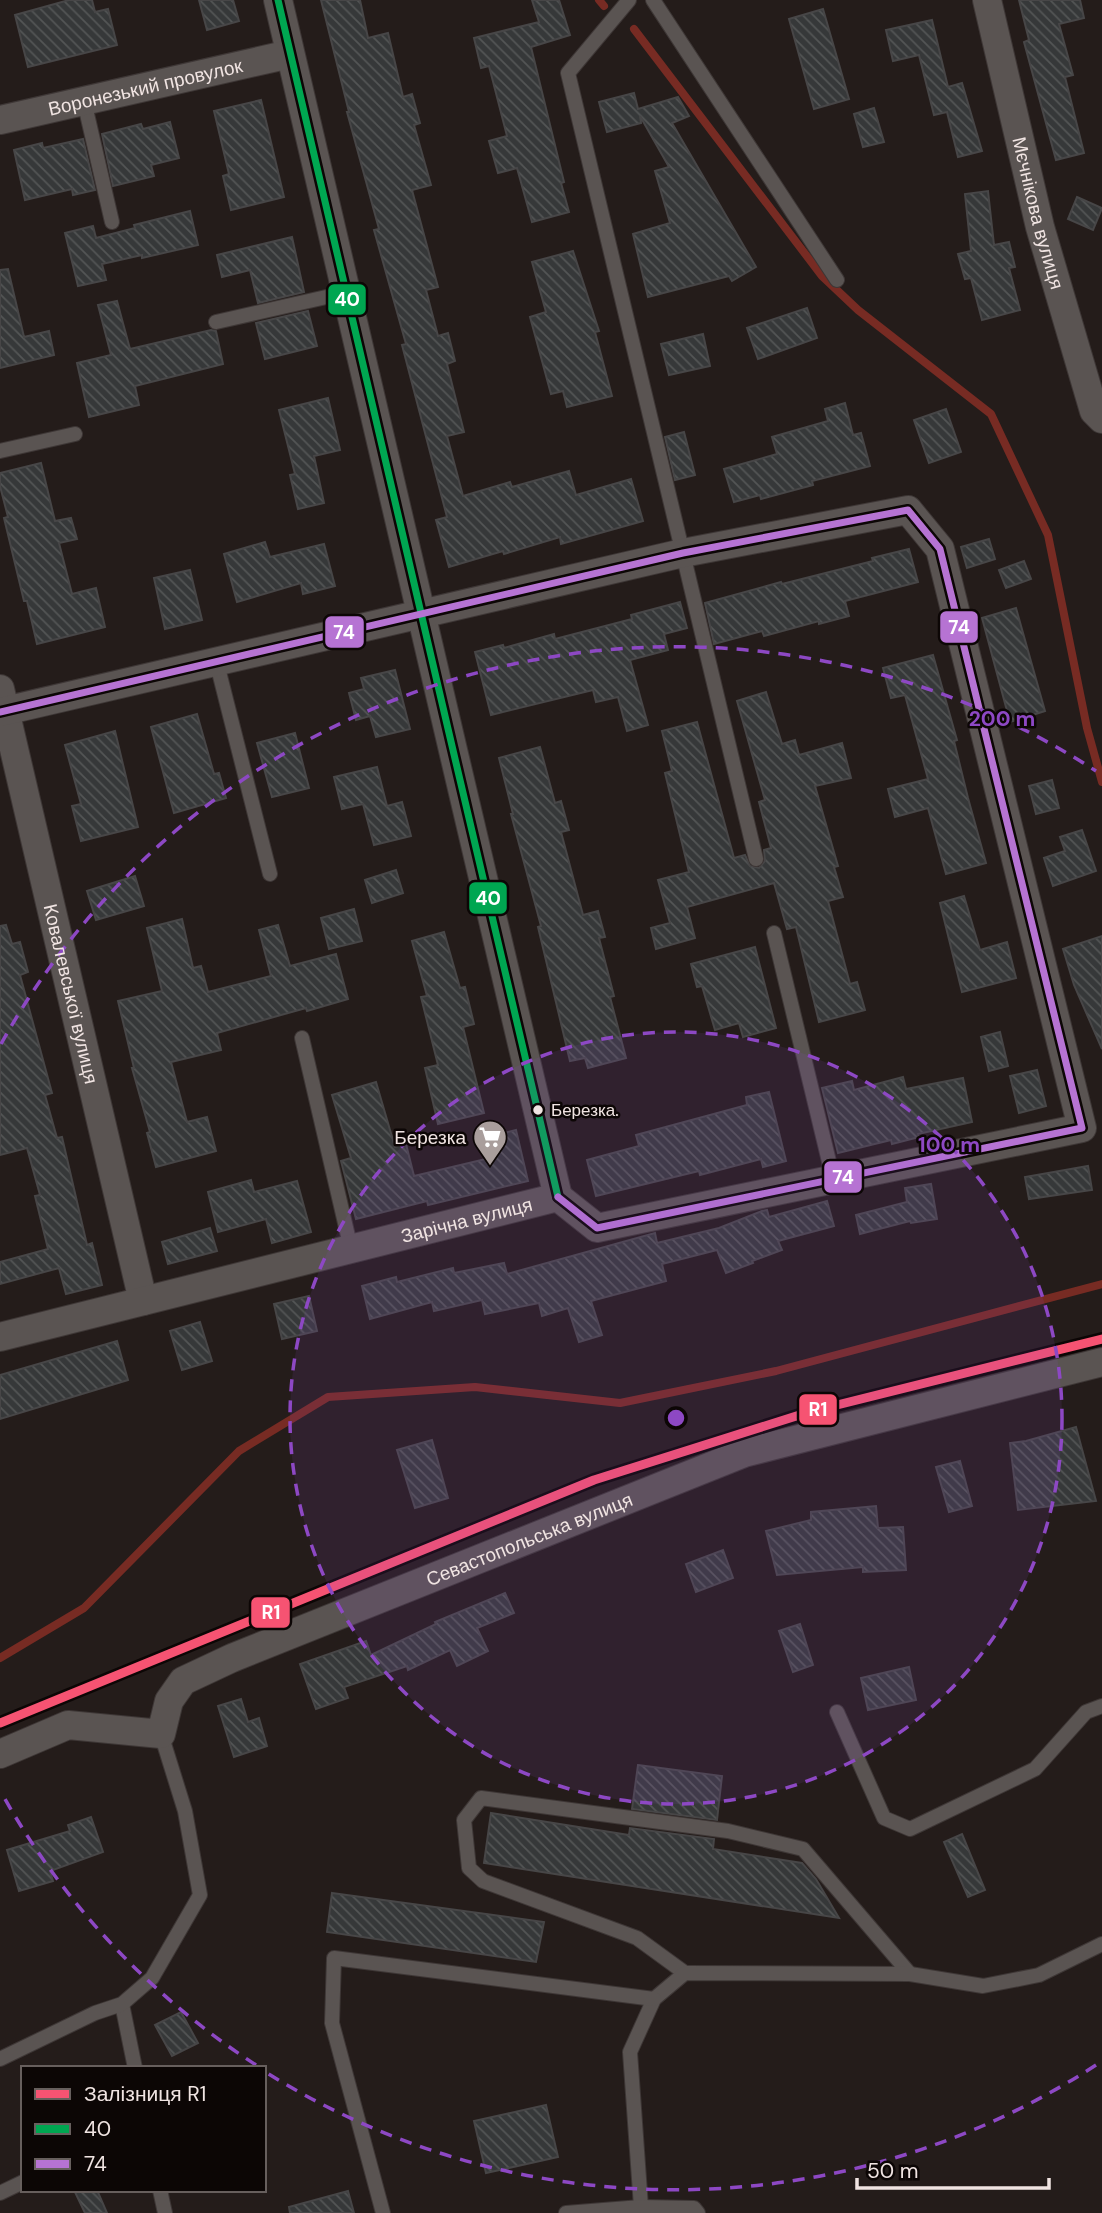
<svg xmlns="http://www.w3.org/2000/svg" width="1102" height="2213" font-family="'DM Sans',sans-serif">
	<defs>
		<pattern id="building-back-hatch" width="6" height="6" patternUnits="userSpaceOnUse" patternTransform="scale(1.75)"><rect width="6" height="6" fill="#363839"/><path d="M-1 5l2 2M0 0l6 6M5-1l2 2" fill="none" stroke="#535555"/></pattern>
	</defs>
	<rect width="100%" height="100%" fill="#241c1a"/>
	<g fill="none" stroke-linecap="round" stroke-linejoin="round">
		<!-- stream -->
		<g stroke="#772b23" stroke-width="8">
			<polyline points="599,0 604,6"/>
			<polyline points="634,29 822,276 858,310 991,414 1048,535 1087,728 1102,782"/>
			<polyline points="0,1658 84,1608 239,1451 328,1397 475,1387 620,1403 776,1371 1102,1284"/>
		</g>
	</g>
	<!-- building -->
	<g fill="url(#building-back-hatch)" stroke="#474647" stroke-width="2">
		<polygon points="69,0 92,0 95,12 108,9 117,45 28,67 15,15"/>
		<polygon points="199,0 233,0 239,21 207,30"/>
		<polygon points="321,0 360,0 368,38 388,33 403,97 412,94 420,123 414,125 431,185 412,190 438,287 426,290 438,336 448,333 455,361 447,364 464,432 447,436 463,496 510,482 512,487 569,471 576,495 631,479 643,521 561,544 560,537 504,554 503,551 449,567 436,520 447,517 402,345 406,344 374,230 379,229 347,112 349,112"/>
		<polygon points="532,0 559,0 570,35 531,47 564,182 561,183 569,212 532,222 517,168 498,173 489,141 507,136 489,66 481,68 474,38 539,22"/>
		<polygon points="1019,0 1080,0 1084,18 1059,24 1073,75 1065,77 1084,153 1056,160 1024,42 1029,40"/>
		<polygon points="823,9 849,99 814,109 789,19"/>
		<polygon points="932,20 948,87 962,83 982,151 958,157 947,112 934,115 919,55 893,61 886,30"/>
		<polygon points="634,93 638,109 678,97 689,116 672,123 756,267 732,281 729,276 648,297 633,234 670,223 655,171 669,167 640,116 641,123 607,132 599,102"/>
		<polygon points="261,100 284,197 231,210 223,176 229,174 214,111"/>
		<polygon points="874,108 884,142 863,147 854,114"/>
		<polygon points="170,122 179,158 151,165 154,176 113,186 102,134 141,124 143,129"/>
		<polygon points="83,139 95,190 73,195 72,189 25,200 14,150 42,143 43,148"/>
		<polygon points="988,191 994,245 1009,242 1015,267 1009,268 1020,310 982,320 971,278 965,279 958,254 971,251 965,194"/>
		<polygon points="1077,197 1102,208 1093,230 1068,219"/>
		<polygon points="190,211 198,245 142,258 142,255 102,264 106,280 78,286 65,233 93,226 96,238 135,228 134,225"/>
		<polygon points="292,237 304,292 258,303 250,270 222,277 217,255"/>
		<polygon points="573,251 599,331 595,332 612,396 567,407 563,391 551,394 530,317 546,312 532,262"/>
		<polygon points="8,269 24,337 49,331 54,355 0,368 0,270"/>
		<polygon points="117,301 130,349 211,330 216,331 223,364 135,386 139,405 89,417 77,363 111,355 98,305"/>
		<polygon points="807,308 817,338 758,359 747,328"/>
		<polygon points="308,311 317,346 265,359 256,323"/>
		<polygon points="703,334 710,366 669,375 661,344"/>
		<polygon points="328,398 340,450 314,456 324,503 298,509 290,475 295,474 279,410"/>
		<polygon points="845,403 853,435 861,433 870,466 812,481 813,485 761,499 760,495 734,502 724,469 777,454 772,437 828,421 825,409"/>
		<polygon points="946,409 961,452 929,463 914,420"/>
		<polygon points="684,432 695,475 675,480 665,437"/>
		<polygon points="41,463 55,521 71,518 77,539 59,543 72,594 96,588 105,627 37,644 27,601 24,601 4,518 8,517 0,486 0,473"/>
		<polygon points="989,539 995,559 967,568 961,547"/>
		<polygon points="265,542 270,557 324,544 335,586 303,594 301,583 237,602 224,554"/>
		<polygon points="909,549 918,582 845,601 849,616 819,624 819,621 764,636 762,631 714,644 705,603 781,582 782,584 873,561 872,558"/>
		<polygon points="1024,561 1031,579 1006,588 999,570"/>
		<polygon points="190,570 202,620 165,629 154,578"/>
		<polygon points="680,602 687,628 664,634 668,650 630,660 648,725 627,731 618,697 596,702 593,690 491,715 475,652 503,645 504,648 554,634 555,639 632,619 631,615"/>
		<polygon points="1016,608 1045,711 1010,722 982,618"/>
		<polygon points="933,655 957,740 954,741 968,798 986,863 946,874 928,808 895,817 888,789 928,779 905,695 891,698 883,668"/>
		<polygon points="395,670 410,729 376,737 370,716 356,720 349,693 364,689 361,678"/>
		<polygon points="766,692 782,744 795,740 799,755 842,743 851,778 815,786 838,866 834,867 843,897 828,901 850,984 857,982 865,1010 819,1022 796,927 787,929 774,883 687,907 695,938 656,949 651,928 670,923 658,880 689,872 665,773 672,771 662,731 697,722 734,858 745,855 750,866 759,868 765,861 764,850 771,848 759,802 765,800 737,701"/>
		<polygon points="197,714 214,774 219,773 226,798 174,813 151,727"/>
		<polygon points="115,731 138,827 81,841 72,806 81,804 65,745"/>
		<polygon points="295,733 309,788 272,797 257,743"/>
		<polygon points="540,747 555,803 561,801 569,830 561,832 583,915 598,911 605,937 599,938 614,996 610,997 626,1058 588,1068 585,1058 570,1061 538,927 541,926 511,814 513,814 499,758"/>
		<polygon points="377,767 387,806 402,802 411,836 374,845 363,804 342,809 334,777"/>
		<polygon points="1052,780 1059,808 1036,814 1029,786"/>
		<polygon points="1082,830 1096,871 1053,886 1044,858 1065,851 1060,837"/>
		<polygon points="396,870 403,893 372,903 365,880"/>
		<polygon points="135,876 144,906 96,920 87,891"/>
		<polygon points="964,896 980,950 1007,942 1016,978 962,992 940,903"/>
		<polygon points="354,909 362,941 329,949 321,918"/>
		<polygon points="182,919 193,968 201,966 208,992 271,976 259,930 278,925 290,966 336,954 348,999 307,1011 306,1008 217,1033 221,1050 171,1062 187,1122 207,1117 216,1151 156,1167 147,1133 150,1132 132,1068 134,1068 118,1001 162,991 147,928"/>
		<polygon points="6,925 12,944 20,942 28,972 20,975 52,1093 45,1095 57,1138 62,1137 87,1245 92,1243 102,1285 66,1294 59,1268 0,1284 0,1262 48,1249 35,1196 40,1195 27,1148 0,1155 0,926"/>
		<polygon points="444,932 460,988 465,987 474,1024 463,1027 484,1113 438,1124 425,1068 438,1065 421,997 427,996 412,941"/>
		<polygon points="1102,936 1102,1049 1074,985 1063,949"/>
		<polygon points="755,947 776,1028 743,1037 739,1023 715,1030 702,986 697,987 691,964"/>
		<polygon points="1000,1032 1008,1066 989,1071 981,1037"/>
		<polygon points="1037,1070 1046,1106 1019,1113 1010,1076"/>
		<polygon points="903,1077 906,1089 963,1078 972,1122 918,1134 919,1137 892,1144 891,1140 838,1153 822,1088 852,1081 854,1090"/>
		<polygon points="376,1082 395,1147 406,1144 414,1176 490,1158 485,1138 516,1130 528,1181 428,1205 427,1201 356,1219 341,1161 351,1158 332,1095"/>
		<polygon points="769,1092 786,1161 763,1167 761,1159 700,1175 699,1171 596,1196 587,1160 639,1146 636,1135 747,1105 746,1097"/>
		<polygon points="1088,1166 1092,1190 1029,1199 1025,1177"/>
		<polygon points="251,1180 254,1192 297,1181 311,1232 272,1243 266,1219 218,1232 208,1192"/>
		<polygon points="931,1184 937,1219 911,1223 910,1221 860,1234 856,1215 907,1202 905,1188"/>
		<polygon points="827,1201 834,1226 778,1241 782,1250 752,1261 753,1263 726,1273 717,1250 662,1264 666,1281 591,1301 602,1335 579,1342 568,1308 542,1316 539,1303 485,1314 482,1300 434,1311 432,1302 370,1319 362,1286 396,1277 397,1282 453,1268 454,1273 504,1263 507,1274 655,1233 657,1243 719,1228 762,1211 767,1210 769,1217"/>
		<polygon points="210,1228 217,1251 168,1264 162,1242"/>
		<polygon points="309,1296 317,1331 282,1339 274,1304"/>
		<polygon points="200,1322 212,1361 182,1370 170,1331"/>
		<polygon points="117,1341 128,1380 0,1419 0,1375"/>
		<polygon points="1076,1427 1096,1501 1018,1510 1010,1443 1026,1441"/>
		<polygon points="432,1440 448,1498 415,1508 397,1450"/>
		<polygon points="960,1461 972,1506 949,1512 936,1467"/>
		<polygon points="876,1506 878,1528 903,1527 906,1570 863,1572 863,1567 777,1575 766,1531 811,1520 811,1512"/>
		<polygon points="723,1550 733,1578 696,1592 686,1564"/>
		<polygon points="505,1593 514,1613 477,1628 488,1651 457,1666 450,1650 408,1670 407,1666 344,1687 348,1698 316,1709 300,1664 366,1641 371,1655 436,1624 435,1622"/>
		<polygon points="800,1624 813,1665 793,1672 779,1631"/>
		<polygon points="909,1667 916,1700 868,1710 861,1678"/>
		<polygon points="241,1699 248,1722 259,1718 267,1746 234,1757 218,1706"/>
		<polygon points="638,1765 722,1776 717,1820 632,1809"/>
		<polygon points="491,1813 629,1835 630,1828 714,1839 713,1849 802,1863 816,1879 839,1918 484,1863"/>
		<polygon points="91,1817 103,1852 50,1871 53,1881 19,1891 7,1850 70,1831 68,1825"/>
		<polygon points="962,1834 985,1890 968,1897 944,1842"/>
		<polygon points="332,1893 544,1922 536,1962 327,1932"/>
		<polygon points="181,2012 198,2043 172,2056 155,2025"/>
		<polygon points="546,2105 558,2157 486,2173 474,2121"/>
		<polygon points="74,2190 97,2190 107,2213 85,2213"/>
		<polygon points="348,2191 354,2213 290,2213 289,2207"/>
	</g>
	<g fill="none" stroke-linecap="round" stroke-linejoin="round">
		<!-- service casing -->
		<g stroke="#3e3736" stroke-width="16">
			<g id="service">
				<polyline points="629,0 568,73 756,859"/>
				<polyline points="653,0 837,280"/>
				<polyline points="84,101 112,222"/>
				<polyline points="216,322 344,293"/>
				<polyline points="0,451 75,434"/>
				<polyline points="216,660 270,874"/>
				<polyline points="774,933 833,1178"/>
				<polyline points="302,1038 351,1249"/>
				<polyline points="837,1712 884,1818 910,1829 1035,1769 1086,1712 1102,1706"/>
				<polyline points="685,1973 637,1938 483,1881 469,1868 464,1820 481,1798 728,1831 803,1849 910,1974"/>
				<polyline points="122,2004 135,2068"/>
				<polyline points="0,2059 95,2013 122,2004 152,1978 200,1895 185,1811 161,1734"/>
				<polyline points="160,2190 165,2213"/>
				<polyline points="0,2193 23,2182"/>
				<polyline points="641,2207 630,2052 654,1999 685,1973 910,1974 983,1986 1039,1975 1102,1944"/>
				<polyline points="383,2213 332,2023 334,1958 654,1999"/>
				<polyline points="566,2213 641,2207 694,2208 698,2213"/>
			</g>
		</g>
		<!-- minor casing -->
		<g stroke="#3e3736" stroke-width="30">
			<g id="minor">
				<path d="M 278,0 C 369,399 465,798 558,1197"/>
				<path id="s1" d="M 987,0 L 1040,227 L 1094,411 L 1102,419"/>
				<path id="s2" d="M 0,120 L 290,54"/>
				<path id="s3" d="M 0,689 L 143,1301"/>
				<polyline points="0,712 683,553 908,510 940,549 1082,1128 597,1228 558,1197"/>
				<path id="s4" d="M 0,1337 L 558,1197"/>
				<path id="s5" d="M 0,1754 L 68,1725 L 161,1734 L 169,1701 L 183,1681 L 232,1658 L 744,1453 L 1102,1362"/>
			</g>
		</g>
		<!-- service -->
		<use href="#service" stroke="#5a5452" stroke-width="14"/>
		<!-- minor -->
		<use href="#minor" stroke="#5a5452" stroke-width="28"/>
		<!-- bus-1 casing -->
		<g stroke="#0c0605" stroke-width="12">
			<path id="bus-1" d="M 278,0 C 369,399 465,798 558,1197"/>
		</g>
		<!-- bus-2 casing -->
		<g stroke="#0c0605" stroke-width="12">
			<polyline id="bus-2" points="0,712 683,553 908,510 940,549 1082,1128 597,1228 558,1197"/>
		</g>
		<!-- bus-1 -->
		<use href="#bus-1" stroke="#00a651" stroke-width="7"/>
		<!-- bus-2 -->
		<use href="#bus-2" stroke="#b673d3" stroke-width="7"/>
		<!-- rail-1 casing -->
		<g stroke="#0c0605" stroke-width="14">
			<polyline id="rail-1" points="0,1723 594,1480 809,1412 1102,1339"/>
		</g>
		<!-- rail-1 -->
		<use href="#rail-1" stroke="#f65372" stroke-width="9"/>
	</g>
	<!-- distance rings -->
	<circle cx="676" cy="1418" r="386" fill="#8d48c4" fill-opacity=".12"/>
	<g fill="none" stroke="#8d48c4" stroke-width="3.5" stroke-dasharray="12 9">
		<circle cx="676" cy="1418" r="386"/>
		<path d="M1096 2065A772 772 0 0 1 267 2073M256 2065A772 772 0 0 1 1 1792M1 1044A772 772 0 0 1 1096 771"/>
	</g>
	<!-- icons -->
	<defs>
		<g id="supermarket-pin" transform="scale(1.75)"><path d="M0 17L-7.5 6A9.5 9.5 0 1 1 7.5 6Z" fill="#a99e9c" stroke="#0c0605"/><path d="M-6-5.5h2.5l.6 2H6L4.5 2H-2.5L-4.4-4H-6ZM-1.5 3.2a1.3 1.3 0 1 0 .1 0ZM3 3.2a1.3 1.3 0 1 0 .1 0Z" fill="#fff"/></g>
	</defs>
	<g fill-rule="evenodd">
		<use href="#supermarket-pin" x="490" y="1137"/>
	</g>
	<!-- markers -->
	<circle fill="#f0e4e2" stroke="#0c0605" stroke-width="2.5" cx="538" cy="1110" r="6"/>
	<g text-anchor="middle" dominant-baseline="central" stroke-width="5" stroke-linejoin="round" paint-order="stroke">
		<!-- bus labels -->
		<g font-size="17" fill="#f0e4e2" stroke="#0c0605" text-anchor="start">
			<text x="551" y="1110">Березка.</text>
		</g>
		<!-- street labels -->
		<g font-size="19" fill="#f0e4e2" stroke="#0c0605">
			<text stroke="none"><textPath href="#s2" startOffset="149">Воронезький провулок</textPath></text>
			<text stroke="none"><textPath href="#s1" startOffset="219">Мєчнікова вулиця</textPath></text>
			<text stroke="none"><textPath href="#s3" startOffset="313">Ковалевської вулиця</textPath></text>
			<text stroke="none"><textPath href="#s4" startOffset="481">Зарічна вулиця</textPath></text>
			<text stroke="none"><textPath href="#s5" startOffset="600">Севастопольська вулиця</textPath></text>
		</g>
		<!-- poi labels -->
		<g font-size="19" fill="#f0e4e2" stroke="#0c0605" text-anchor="end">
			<text x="466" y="1137">Березка</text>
		</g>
	</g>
	<circle cx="676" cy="1418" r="10" fill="#8d48c4" stroke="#0c0605" stroke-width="3.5"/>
	<g font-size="21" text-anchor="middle" font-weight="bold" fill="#8d48c4" stroke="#0c0605" stroke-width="5" stroke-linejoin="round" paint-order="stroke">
		<text x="1002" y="726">200 m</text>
		<text x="949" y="1152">100 m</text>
	</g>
	<g stroke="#0c0605" stroke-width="2.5">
		<rect x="327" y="283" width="40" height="33" rx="7" fill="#00a651"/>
		<rect x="939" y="610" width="40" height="34" rx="7" fill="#b673d3"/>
		<rect x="324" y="615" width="41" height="34" rx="7" fill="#b673d3"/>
		<rect x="468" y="881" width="40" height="34" rx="7" fill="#00a651"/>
		<rect x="823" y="1160" width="40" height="34" rx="7" fill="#b673d3"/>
		<rect x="798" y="1393" width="40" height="33" rx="7" fill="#f65372"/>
		<rect x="250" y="1596" width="41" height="33" rx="7" fill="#f65372"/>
	</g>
	<g font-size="19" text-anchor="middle" font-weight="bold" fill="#fff">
		<text x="347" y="306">40</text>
		<text x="959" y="634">74</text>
		<text x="344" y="639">74</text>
		<text x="488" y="905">40</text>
		<text x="843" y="1184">74</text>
		<text x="818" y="1416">R1</text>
		<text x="271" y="1619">R1</text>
	</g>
	<!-- legend -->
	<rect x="21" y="2066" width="245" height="126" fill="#0c0605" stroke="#675f5d" stroke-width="2"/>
	<rect x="35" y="2089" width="35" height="10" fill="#f65372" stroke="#675f5d" stroke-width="2"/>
	<text x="84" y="2101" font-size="21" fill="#f0e4e2">Залізниця R1</text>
	<rect x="35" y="2124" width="35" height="10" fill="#00a651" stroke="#675f5d" stroke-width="2"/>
	<text x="84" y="2136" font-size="21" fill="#f0e4e2">40</text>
	<rect x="35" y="2159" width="35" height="10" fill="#b673d3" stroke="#675f5d" stroke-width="2"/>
	<text x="84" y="2171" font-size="21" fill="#f0e4e2">74</text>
	<!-- scale -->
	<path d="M857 2178v10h192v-10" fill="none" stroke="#f0e4e2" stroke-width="3.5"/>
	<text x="867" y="2178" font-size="21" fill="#f0e4e2" stroke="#0c0605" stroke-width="5" paint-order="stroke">50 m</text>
</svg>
